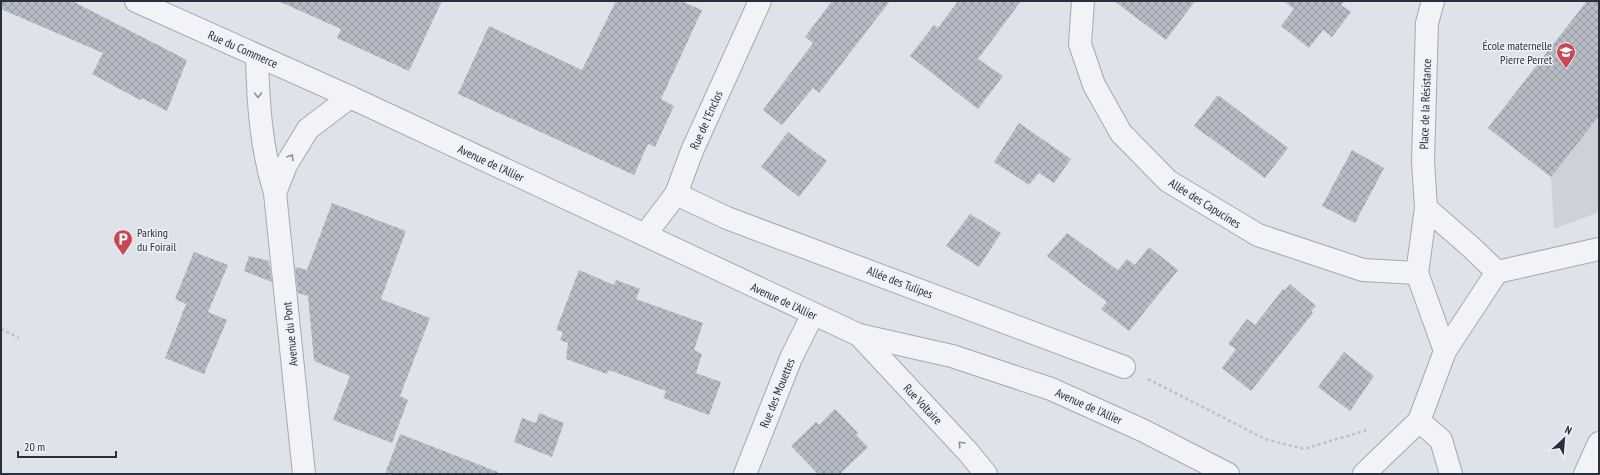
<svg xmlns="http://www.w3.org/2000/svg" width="1600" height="475" font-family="'PT Sans Narrow',sans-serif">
	<defs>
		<pattern id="building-cross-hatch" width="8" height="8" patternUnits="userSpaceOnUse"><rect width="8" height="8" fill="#b6bbc5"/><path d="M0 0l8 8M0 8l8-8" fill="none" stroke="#9498a1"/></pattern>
	</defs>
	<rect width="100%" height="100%" fill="#dfe2e8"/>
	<!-- built -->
	<polygon fill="#cdd1da" points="1587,1 1599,11 1599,212 1554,229 1551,177 1488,128"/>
	<!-- building -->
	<g fill="url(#building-cross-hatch)">
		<polygon points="1,1 72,1 187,60 167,111 142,98 140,100 92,74 103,53 1,9"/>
		<polygon points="278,1 442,1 409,71 337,38 341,29"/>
		<polygon points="616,1 681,1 702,10 661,99 674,106 655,147 648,144 634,175 458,94 489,26 582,70"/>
		<polygon points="832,1 890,1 819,93 813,88 782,125 763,110 813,43 805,37"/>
		<polygon points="958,1 1021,1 978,59 1003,76 978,109 910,56 934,25 938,28"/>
		<polygon points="1114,1 1195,1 1166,40"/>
		<polygon points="1284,1 1345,1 1341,5 1351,12 1332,37 1323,30 1309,48 1281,26 1294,9"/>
		<polygon points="1587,1 1599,1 1599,116 1551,177 1488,128"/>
		<polygon points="1218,95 1288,148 1265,178 1194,126"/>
		<polygon points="1019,123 1071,159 1054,183 1039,173 1029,185 994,162"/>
		<polygon points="788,132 827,161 799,197 761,167"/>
		<polygon points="1352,150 1384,168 1355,223 1322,206"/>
		<polygon points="332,203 406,231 381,299 430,318 400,396 408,400 392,443 333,420 350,376 314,361 308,296 298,293 295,267 307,270"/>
		<polygon points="970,214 1001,233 979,267 946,246"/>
		<polygon points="1067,233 1118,270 1127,259 1135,265 1149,247 1178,270 1129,331 1101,309 1107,302 1047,256"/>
		<polygon points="194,252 228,265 208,312 227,320 204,374 165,358 186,304 175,299"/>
		<polygon points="249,256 269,261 272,282 244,271"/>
		<polygon points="579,270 614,285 616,280 640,289 636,299 703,323 694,350 702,354 696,373 721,382 709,415 663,398 666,391 609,370 607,374 566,359 568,343 560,340 563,332 556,330"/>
		<polygon points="1290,284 1316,306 1311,311 1313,313 1251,391 1222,368 1236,349 1228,344 1247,319 1255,325 1283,289 1285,290"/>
		<polygon points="1344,352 1374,376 1350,411 1318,387"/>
		<polygon points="835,409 858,433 856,435 868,447 840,474 818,474 791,446 816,422 819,425"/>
		<polygon points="539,413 564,423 552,457 514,442 522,418 536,423"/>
		<polygon points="400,434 498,472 498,474 385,474"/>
	</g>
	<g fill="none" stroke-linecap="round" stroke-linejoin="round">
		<!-- minor casing -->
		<g stroke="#a4a9b2" stroke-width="24">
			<g id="minor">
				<polyline points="136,1 350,97 859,335 952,356 1051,389 1142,430 1228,474"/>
				<polyline points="1083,1 1080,44 1094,85 1121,133 1168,181 1258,235 1363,270 1417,273"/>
				<polyline points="1433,1 1427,23 1423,161 1426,208 1417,273 1445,351"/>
				<path d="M 257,56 C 258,103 261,148 275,193 L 304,474"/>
				<polyline points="275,193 286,165 308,129 350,97"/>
				<polyline points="676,194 727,218 1124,367"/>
				<polyline points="1426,208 1471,247 1497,272 1599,249"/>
				<polyline points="645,235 676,194 692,151 760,1"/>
				<polyline points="859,335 968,452 986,474"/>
				<polyline points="1419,421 1441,440 1451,474"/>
				<polyline points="745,474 791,358 813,314"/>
				<polyline points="1364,474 1419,421 1445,351 1497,272"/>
				<polyline points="1585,474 1599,443"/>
			</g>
		</g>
		<!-- path -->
		<g stroke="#bdc0c6" stroke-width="2.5" stroke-dasharray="3 3" stroke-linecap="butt">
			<polyline points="1,329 19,338"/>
			<polyline points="1148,379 1265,439 1304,449 1367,430"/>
		</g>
		<!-- minor -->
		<use href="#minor" stroke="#f2f3f6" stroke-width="22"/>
	</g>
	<!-- one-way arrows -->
	<defs><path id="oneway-chevron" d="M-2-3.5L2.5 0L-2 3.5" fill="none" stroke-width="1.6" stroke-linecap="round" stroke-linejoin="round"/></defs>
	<g stroke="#8d919a">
		<use href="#oneway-chevron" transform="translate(258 95) rotate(89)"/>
		<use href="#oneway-chevron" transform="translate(291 157) rotate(-58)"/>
		<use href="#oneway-chevron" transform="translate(961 444) rotate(-133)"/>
	</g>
	<!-- icons -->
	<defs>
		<g id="school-pin" transform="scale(1)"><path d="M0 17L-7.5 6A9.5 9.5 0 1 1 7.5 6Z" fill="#cb4653" stroke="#eef1f6"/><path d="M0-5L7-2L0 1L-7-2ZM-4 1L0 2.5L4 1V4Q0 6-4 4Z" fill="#fff"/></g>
		<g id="parking-pin" transform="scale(1)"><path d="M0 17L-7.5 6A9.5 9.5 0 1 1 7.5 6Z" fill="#cb4653" stroke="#eef1f6"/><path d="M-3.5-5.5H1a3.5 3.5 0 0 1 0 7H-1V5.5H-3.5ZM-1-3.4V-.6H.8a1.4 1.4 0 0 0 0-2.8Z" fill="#fff"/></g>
	</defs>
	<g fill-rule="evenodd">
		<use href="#school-pin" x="1566" y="52"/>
		<use href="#parking-pin" x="123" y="239"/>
	</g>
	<g text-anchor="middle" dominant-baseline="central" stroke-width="3" stroke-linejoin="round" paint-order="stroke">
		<!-- poi labels -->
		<g font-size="12" fill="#282f3f" stroke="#eef1f6" text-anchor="end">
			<text x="1552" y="45">École maternelle<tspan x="1552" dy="14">Pierre Perret</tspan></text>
			<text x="137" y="232" text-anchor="start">Parking<tspan x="137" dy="14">du Foirail</tspan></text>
		</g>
		<!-- street labels -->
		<g font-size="12" fill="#282f3f" stroke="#eef1f6">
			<text transform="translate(243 49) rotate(24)">Rue du Commerce</text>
			<text transform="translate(1425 104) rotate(-88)">Place de la Résistance</text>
			<text transform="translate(706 120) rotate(-66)">Rue de l'Enclos</text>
			<text transform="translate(491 163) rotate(25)">Avenue de l'Allier</text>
			<text transform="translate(1205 203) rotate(32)">Allée des Capucines</text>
			<text transform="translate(900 282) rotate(21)">Allée des Tulipes</text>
			<text transform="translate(784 301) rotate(25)">Avenue de l'Allier</text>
			<text transform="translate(290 334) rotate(-96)">Avenue du Pont</text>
			<text transform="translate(777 393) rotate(-68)">Rue des Mouettes</text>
			<text transform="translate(923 404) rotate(47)">Rue Voltaire</text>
			<text transform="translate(1089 406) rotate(24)">Avenue de l'Allier</text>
		</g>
	</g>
	<!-- border -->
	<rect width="1600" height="475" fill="none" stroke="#282f3f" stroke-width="4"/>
	<!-- north arrow -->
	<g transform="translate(1564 439) rotate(26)" stroke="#eef1f6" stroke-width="3" paint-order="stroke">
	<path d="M0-3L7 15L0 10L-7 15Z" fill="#282f3f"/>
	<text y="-6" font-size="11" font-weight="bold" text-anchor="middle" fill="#282f3f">N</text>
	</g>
	<!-- scale -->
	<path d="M18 451v6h98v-6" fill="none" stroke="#282f3f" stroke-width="2"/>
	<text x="24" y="451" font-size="12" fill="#282f3f" stroke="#eef1f6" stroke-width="3" paint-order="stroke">20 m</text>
</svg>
